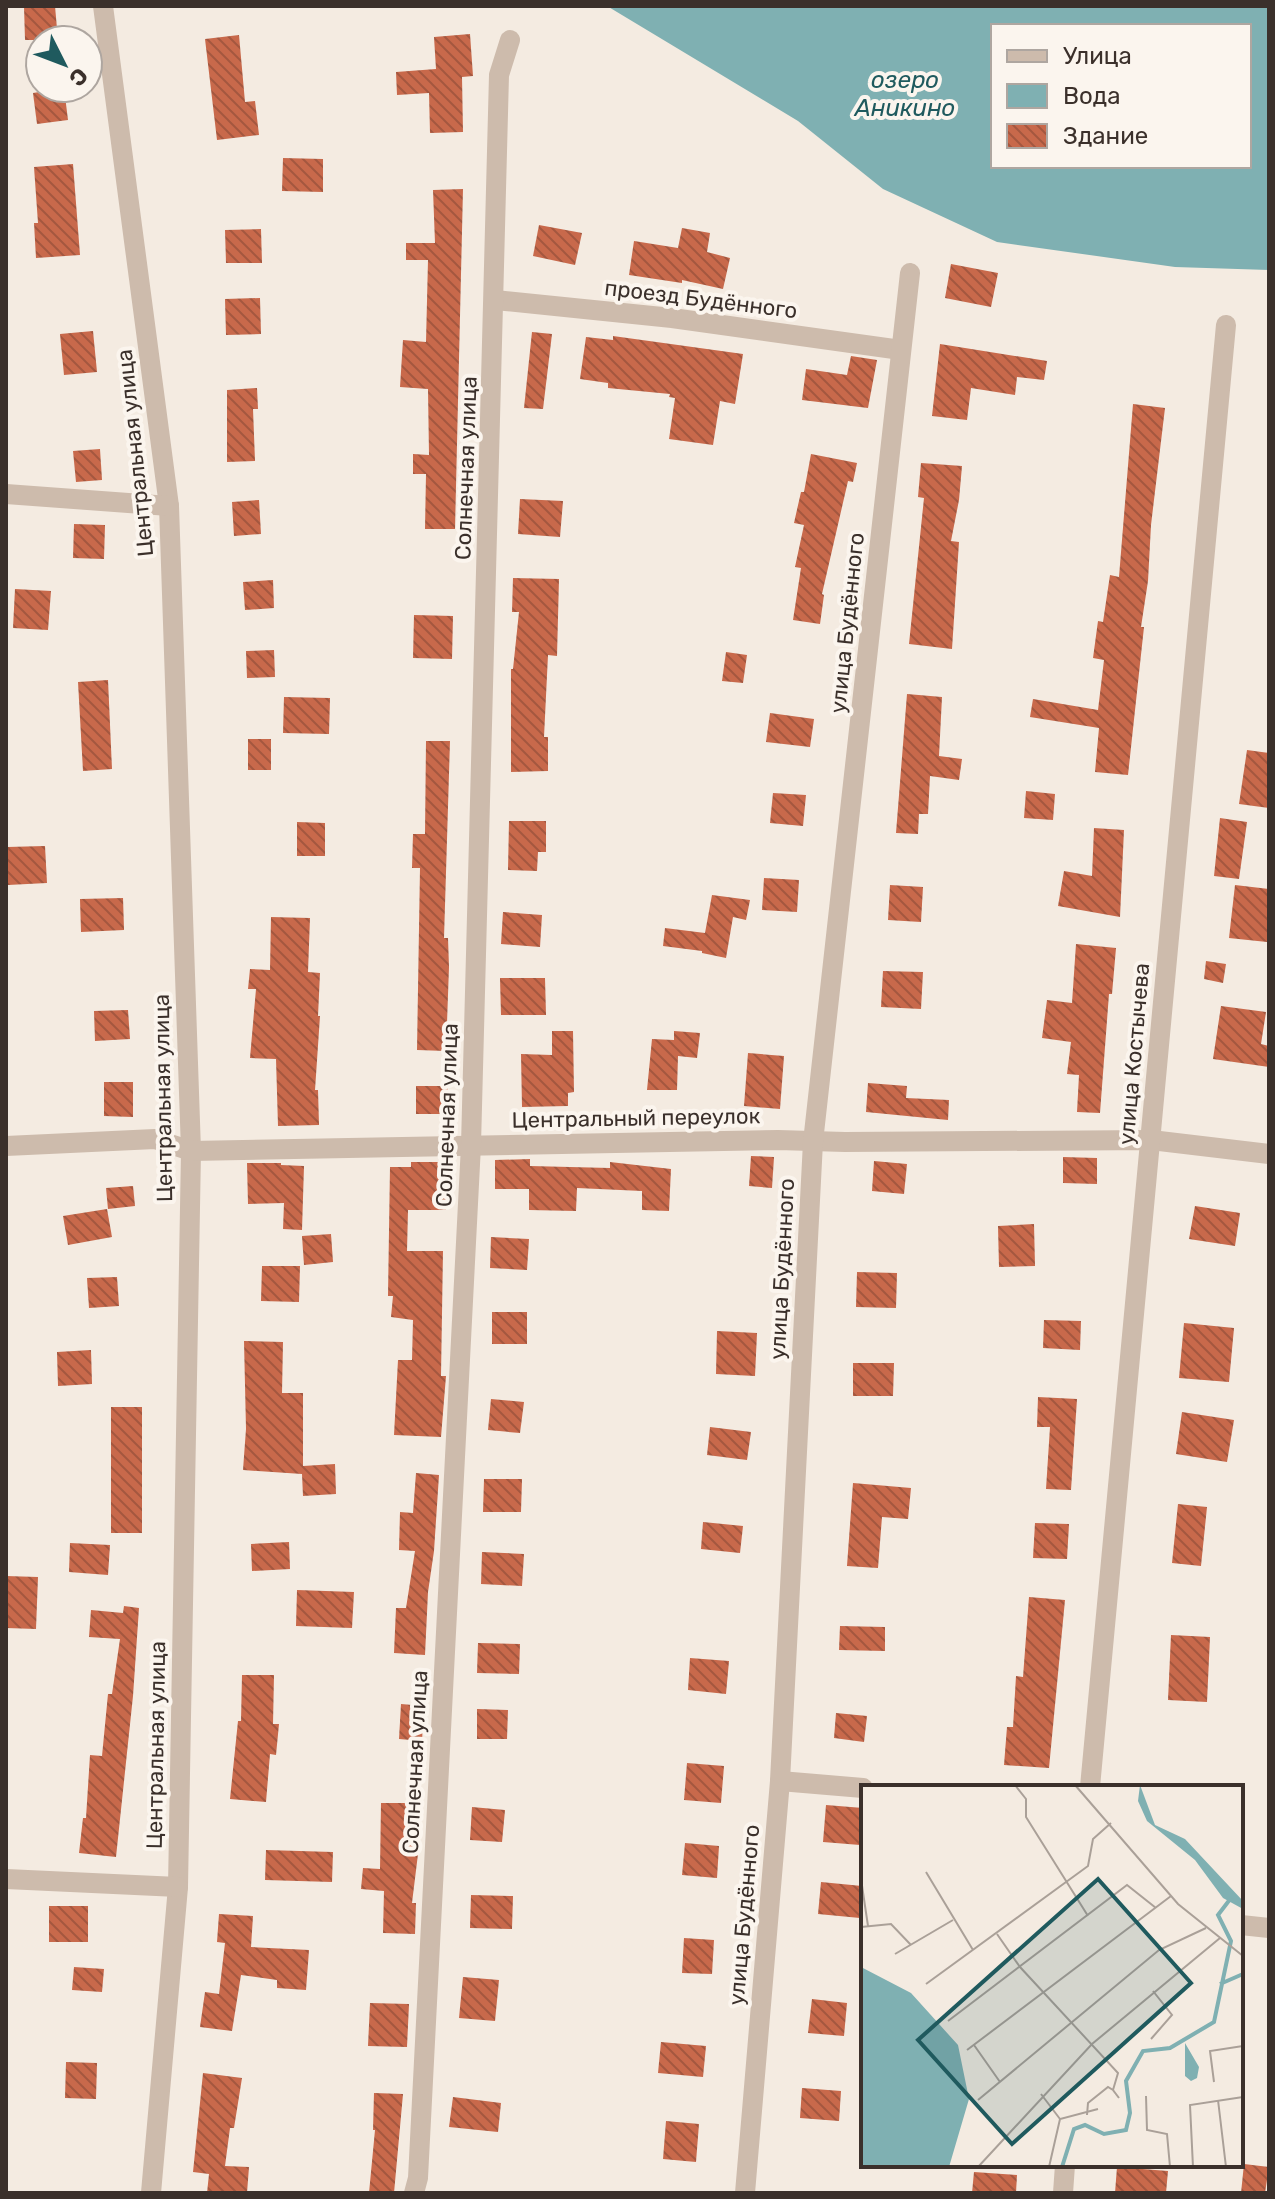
<svg xmlns="http://www.w3.org/2000/svg" width="1275" height="2199" font-family="Rubik,sans-serif">
	<defs>
		<pattern id="building-back-hatch" width="6" height="6" patternUnits="userSpaceOnUse" patternTransform="scale(2)"><rect width="6" height="6" fill="#c8694b"/><path d="M-1 5l2 2M0 0l6 6M5-1l2 2" fill="none" stroke="#a4573f"/></pattern>
	</defs>
	<rect width="100%" height="100%" fill="#f4ebe1"/>
	<!-- water -->
	<path fill="#7fb0b2" fill-rule="evenodd" d="M 607,6 L 1269,6 L 1269,270 L 1175,267 L 997,242 L 883,189 L 798,121 ZM 993,26 L 1249,26 L 1249,166 L 993,166 Z"/>
	<!-- building -->
	<g fill="url(#building-back-hatch)">
		<polygon points="24,6 55,6 58,40 25,40"/>
		<polygon points="470,34 473,76 462,77 463,132 430,133 429,93 397,95 396,72 436,69 434,37"/>
		<polygon points="239,35 245,102 255,101 259,135 217,140 205,39"/>
		<polygon points="64,88 68,120 37,124 33,93"/>
		<polygon points="283,158 323,159 323,192 282,191"/>
		<polygon points="73,164 80,255 36,258 34,223 38,223 34,167"/>
		<polygon points="463,189 455,529 425,529 426,474 413,474 413,454 429,455 428,389 400,387 403,340 426,342 428,260 406,260 406,243 435,243 433,190"/>
		<polygon points="539,225 582,233 575,265 533,256"/>
		<polygon points="682,228 710,233 707,252 730,258 723,289 682,280 682,283 629,275 634,241 678,248"/>
		<polygon points="261,229 262,263 226,263 225,230"/>
		<polygon points="951,264 998,273 991,307 945,298"/>
		<polygon points="260,298 261,334 226,335 225,299"/>
		<polygon points="93,331 97,372 64,375 60,334"/>
		<polygon points="532,332 552,334 543,409 524,408"/>
		<polygon points="613,336 743,354 735,404 720,401 713,445 669,439 675,398 669,397 670,394 608,388 608,383 580,379 586,337 613,340"/>
		<polygon points="940,344 1047,361 1044,380 1017,377 1015,395 971,388 967,420 932,416"/>
		<polygon points="851,356 877,360 868,408 802,400 806,369 847,375"/>
		<polygon points="257,388 258,409 253,409 255,461 227,462 227,390"/>
		<polygon points="1133,404 1165,408 1151,525 1148,581 1141,627 1144,627 1128,775 1095,772 1099,728 1030,717 1033,699 1098,710 1104,660 1093,658 1098,621 1103,622 1110,575 1119,577"/>
		<polygon points="100,449 102,480 76,482 73,451"/>
		<polygon points="811,454 857,463 853,482 848,481 822,594 824,595 820,624 793,620 801,568 795,567 804,525 794,523 801,492 804,492"/>
		<polygon points="921,463 962,466 959,500 951,541 959,542 952,649 909,644 924,498 918,497"/>
		<polygon points="520,499 563,501 560,537 518,534"/>
		<polygon points="259,500 261,534 234,536 232,502"/>
		<polygon points="74,524 105,525 104,559 73,558"/>
		<polygon points="513,578 559,579 557,656 548,655 544,737 548,737 548,771 511,772 511,669 513,669 519,612 512,612"/>
		<polygon points="273,580 274,608 245,610 243,582"/>
		<polygon points="15,589 51,591 48,630 13,628"/>
		<polygon points="414,615 453,616 452,659 413,658"/>
		<polygon points="274,650 275,677 247,678 246,651"/>
		<polygon points="726,652 747,655 743,683 722,681"/>
		<polygon points="108,680 112,769 83,771 78,682"/>
		<polygon points="907,694 942,697 939,756 962,759 959,780 930,776 928,814 919,814 918,834 896,833"/>
		<polygon points="284,697 330,698 329,734 283,733"/>
		<polygon points="770,713 814,719 810,747 766,742"/>
		<rect x="248" y="739" width="23" height="31"/>
		<polygon points="426,741 450,741 444,938 448,938 449,967 446,1051 417,1050 420,868 412,868 413,834 425,834"/>
		<polygon points="1247,750 1269,753 1269,808 1239,804"/>
		<polygon points="1026,791 1055,794 1053,820 1024,818"/>
		<polygon points="773,793 806,795 803,826 770,823"/>
		<polygon points="1220,818 1247,822 1239,879 1214,876"/>
		<polygon points="509,821 546,821 546,852 538,852 537,871 508,870"/>
		<polygon points="297,822 325,823 325,856 297,856"/>
		<polygon points="1094,828 1124,830 1120,917 1058,906 1064,871 1092,876"/>
		<polygon points="45,846 47,883 8,885 7,847"/>
		<polygon points="764,878 799,880 797,912 762,910"/>
		<polygon points="890,885 923,887 921,922 888,920"/>
		<polygon points="1235,885 1269,889 1267,942 1229,938"/>
		<polygon points="712,895 750,900 746,920 733,917 726,958 702,953 702,951 663,946 665,928 705,933"/>
		<polygon points="123,898 124,930 81,932 80,899"/>
		<polygon points="503,912 542,915 540,947 501,944"/>
		<polygon points="271,917 310,918 308,972 320,973 318,1016 320,1016 315,1090 318,1090 319,1125 278,1126 276,1059 250,1058 256,989 248,989 250,969 270,970"/>
		<polygon points="1076,944 1116,948 1112,994 1109,994 1100,1113 1077,1112 1079,1075 1067,1074 1071,1042 1042,1038 1047,1000 1072,1003"/>
		<polygon points="1206,961 1226,964 1223,983 1204,979"/>
		<polygon points="883,971 923,972 921,1009 881,1007"/>
		<polygon points="500,978 545,978 546,1015 501,1015"/>
		<polygon points="1221,1006 1266,1012 1261,1044 1269,1046 1269,1067 1213,1059"/>
		<polygon points="128,1010 130,1039 95,1041 94,1011"/>
		<polygon points="552,1031 573,1031 574,1092 568,1093 568,1106 522,1107 521,1054 552,1055"/>
		<polygon points="674,1031 700,1033 697,1058 678,1056 677,1090 647,1090 652,1039 674,1040"/>
		<polygon points="748,1053 784,1056 780,1109 744,1106"/>
		<polygon points="104,1082 133,1082 133,1117 104,1116"/>
		<polygon points="868,1083 907,1086 906,1098 949,1100 948,1120 866,1112"/>
		<rect x="416" y="1086" width="32" height="28"/>
		<polygon points="751,1156 774,1157 772,1188 749,1186"/>
		<polygon points="1063,1157 1097,1158 1097,1184 1063,1183"/>
		<polygon points="530,1159 530,1166 610,1168 610,1162 671,1169 669,1211 642,1210 642,1191 577,1188 576,1211 529,1210 529,1189 495,1189 495,1160"/>
		<polygon points="874,1161 907,1164 904,1194 872,1191"/>
		<polygon points="411,1162 447,1162 446,1210 408,1210 407,1251 443,1251 441,1376 446,1376 441,1437 394,1435 398,1360 412,1360 413,1320 391,1317 393,1296 388,1296 390,1167 411,1167"/>
		<polygon points="247,1163 281,1163 281,1165 304,1166 302,1230 283,1229 284,1203 248,1204"/>
		<polygon points="133,1186 135,1206 108,1209 106,1188"/>
		<polygon points="1195,1206 1240,1213 1235,1246 1189,1239"/>
		<polygon points="107,1209 112,1237 68,1245 63,1216"/>
		<polygon points="1034,1224 1035,1266 999,1267 998,1226"/>
		<polygon points="331,1234 333,1262 304,1265 302,1236"/>
		<polygon points="491,1237 529,1239 527,1270 490,1268"/>
		<polygon points="262,1266 300,1266 299,1302 261,1301"/>
		<polygon points="857,1272 897,1273 896,1308 856,1307"/>
		<polygon points="117,1277 119,1306 89,1308 87,1278"/>
		<rect x="492" y="1312" width="35" height="32"/>
		<polygon points="1044,1320 1081,1321 1080,1350 1043,1348"/>
		<polygon points="1184,1323 1234,1328 1229,1382 1179,1378"/>
		<polygon points="717,1331 757,1333 755,1376 716,1374"/>
		<polygon points="244,1341 283,1342 282,1393 303,1393 303,1466 335,1464 336,1494 303,1496 302,1474 243,1470 246,1429"/>
		<polygon points="91,1350 92,1384 58,1386 57,1352"/>
		<polygon points="853,1363 894,1363 893,1396 853,1396"/>
		<polygon points="1038,1397 1077,1399 1071,1490 1046,1489 1050,1427 1037,1427"/>
		<polygon points="491,1399 524,1402 520,1433 488,1430"/>
		<rect x="111" y="1407" width="31" height="126"/>
		<polygon points="1182,1412 1234,1420 1227,1462 1176,1454"/>
		<polygon points="710,1427 751,1432 747,1460 707,1455"/>
		<polygon points="416,1473 439,1475 434,1551 428,1592 425,1655 394,1653 396,1608 406,1608 415,1551 399,1550 400,1512 413,1513"/>
		<polygon points="484,1479 522,1479 521,1512 483,1512"/>
		<polygon points="853,1483 911,1488 908,1519 882,1517 878,1568 847,1566"/>
		<polygon points="1178,1504 1207,1507 1201,1566 1172,1563"/>
		<polygon points="703,1522 743,1526 740,1553 701,1549"/>
		<polygon points="1035,1523 1069,1524 1067,1559 1033,1558"/>
		<polygon points="289,1542 290,1569 252,1571 251,1544"/>
		<polygon points="70,1543 110,1545 108,1575 69,1572"/>
		<polygon points="482,1552 524,1554 522,1586 481,1584"/>
		<polygon points="6,1576 38,1577 36,1629 6,1628"/>
		<polygon points="297,1590 354,1592 352,1628 296,1626"/>
		<polygon points="1029,1597 1065,1600 1049,1768 1004,1765 1007,1727 1013,1727 1016,1676 1023,1677"/>
		<polygon points="124,1606 139,1608 133,1696 116,1857 79,1853 83,1818 86,1818 90,1755 102,1756 108,1694 112,1694 120,1639 89,1637 91,1610 123,1613"/>
		<polygon points="840,1626 885,1627 885,1651 839,1650"/>
		<polygon points="1171,1635 1210,1637 1207,1702 1168,1700"/>
		<polygon points="478,1643 520,1644 519,1674 477,1673"/>
		<polygon points="690,1658 729,1661 726,1694 688,1690"/>
		<polygon points="242,1675 274,1675 273,1724 279,1724 276,1755 270,1754 266,1802 230,1799 238,1721 241,1721"/>
		<polygon points="401,1704 424,1706 422,1741 399,1739"/>
		<polygon points="477,1709 508,1710 507,1739 477,1739"/>
		<polygon points="836,1713 867,1716 864,1742 834,1738"/>
		<polygon points="687,1763 724,1766 721,1803 684,1800"/>
		<polygon points="381,1803 419,1803 418,1854 412,1903 416,1903 415,1934 383,1933 384,1891 361,1889 363,1868 380,1869"/>
		<polygon points="826,1805 863,1808 860,1845 823,1842"/>
		<polygon points="472,1807 505,1810 502,1842 470,1840"/>
		<polygon points="685,1843 719,1846 717,1878 682,1875"/>
		<polygon points="266,1850 333,1852 332,1882 265,1880"/>
		<polygon points="821,1882 862,1886 860,1918 818,1914"/>
		<polygon points="471,1895 513,1896 512,1929 470,1928"/>
		<rect x="49" y="1906" width="39" height="36"/>
		<polygon points="219,1914 253,1916 251,1947 309,1950 306,1990 277,1988 277,1980 241,1975 232,2031 200,2027 205,1992 219,1994 225,1943 217,1942"/>
		<polygon points="684,1938 714,1940 712,1974 682,1973"/>
		<polygon points="74,1967 104,1969 102,1992 72,1990"/>
		<polygon points="463,1977 499,1980 495,2021 459,2018"/>
		<polygon points="812,1999 847,2003 844,2036 808,2033"/>
		<polygon points="370,2003 409,2004 407,2047 368,2046"/>
		<polygon points="661,2042 706,2046 703,2077 658,2073"/>
		<polygon points="66,2062 97,2063 96,2099 65,2098"/>
		<polygon points="203,2073 242,2078 234,2128 230,2128 225,2166 249,2167 247,2193 207,2193 209,2174 193,2172"/>
		<polygon points="802,2088 841,2091 839,2121 800,2118"/>
		<polygon points="374,2093 403,2094 394,2193 369,2193 375,2130 373,2130"/>
		<polygon points="453,2097 501,2103 498,2132 449,2127"/>
		<polygon points="666,2121 699,2124 696,2162 663,2159"/>
		<polygon points="1244,2164 1269,2167 1265,2193 1241,2193"/>
		<polygon points="1117,2167 1168,2171 1166,2193 1115,2193"/>
		<polygon points="974,2172 1017,2175 1016,2193 972,2193"/>
	</g>
	<g fill="none" stroke-linecap="round" stroke-linejoin="round">
		<!-- minor -->
		<g stroke="#cdbbac" stroke-width="20">
			<polyline points="103,6 169,506 191,1151 178,1887 151,2193"/>
			<polyline points="495,300 672,318 901,350"/>
			<polyline points="6,494 169,506"/>
			<polyline points="6,1146 155,1139 191,1151 778,1140 845,1142 1151,1140 1269,1154"/>
			<polyline points="780,1781 863,1788"/>
			<polyline points="1090,1787 1226,325"/>
			<polyline points="6,1879 178,1887"/>
			<polyline points="1241,1925 1269,1928"/>
			<polyline points="414,2193 418,2178 471,1145 499,75 510,40"/>
			<polyline points="745,2193 780,1781 813,1142 910,273"/>
			<polyline points="1063,2193 1065,2165"/>
		</g>
	</g>
	<g text-anchor="middle" dominant-baseline="central" stroke-width="8" stroke-linejoin="round" paint-order="stroke">
		<!-- street labels -->
		<g font-size="22" fill="#3b302b" stroke="#fbf5ee">
			<text transform="translate(701 299) rotate(7)">проезд Будённого</text>
			<text transform="translate(135 453) rotate(-96)">Центральная улица</text>
			<text transform="translate(466 468) rotate(-88)">Солнечная улица</text>
			<text transform="translate(847 623) rotate(-84)">улица Будённого</text>
			<text transform="translate(1134 1054) rotate(-85)">улица Костычева</text>
			<text transform="translate(163 1098) rotate(-91)">Центральная улица</text>
			<text transform="translate(447 1115) rotate(-88)">Солнечная улица</text>
			<text transform="translate(636 1118) rotate(-1)">Центральный переулок</text>
			<text transform="translate(782 1269) rotate(-87)">улица Будённого</text>
			<text transform="translate(156 1745) rotate(-89)">Центральная улица</text>
			<text transform="translate(415 1762) rotate(-87)">Солнечная улица</text>
			<text transform="translate(744 1915) rotate(-85)">улица Будённого</text>
		</g>
		<!-- water labels -->
		<g font-size="24" font-style="italic" fill="#1f5a5e" stroke="#fbf5ee">
			<text x="905" y="80">озеро<tspan x="905" dy="28">Аникино</tspan></text>
		</g>
	</g>
	<!-- overview -->
	<g transform="translate(861 1785)">
		<rect width="382" height="382" fill="#f4ebe1"/>
		<path d="M 279,0 L 294,40 L 324,54 L 382,116 L 382,124 L 362,113 L 334,75 L 286,36 L 277,16 ZM 0,182 L 50,208 L 97,260 L 108,314 L 88,382 L 0,382 ZM 324,258 L 338,282 L 336,293 L 330,296 L 324,291 Z" fill="#7fb0b2"/>
		<path fill="none" stroke="#7fb0b2" stroke-width="4" d="M 359,199 L 382,189M 201,382 L 213,344 L 224,340 L 243,349 L 265,345 L 269,328 L 265,296 L 282,266 L 309,263 L 353,237 L 370,156 L 357,130 L 370,113"/>
		<path fill="none" stroke="#aaa098" stroke-width="2" d="M 154,0 L 165,14 L 165,32 L 227,131M 214,0 L 317,119 L 382,171M 65,87 L 112,165M 0,94 L 7,141M 0,142 L 30,139 L 50,160M 136,149 L 159,182 L 257,288 L 252,305 L 258,313M 34,169 L 92,135M 65,199 L 227,81 L 232,54 L 250,38M 87,236 L 266,100 L 295,123M 290,254 L 311,230 L 292,206M 113,260 L 139,297M 106,265 L 310,111M 353,297 L 349,266 L 382,261M 180,309 L 199,334M 285,311 L 286,345 L 306,349 L 309,382M 117,315 L 298,165 L 345,143M 357,315 L 365,382M 226,330 L 227,318 L 247,302 L 252,305M 117,382 L 231,259 L 359,153M 188,382 L 199,334 L 237,324M 332,382 L 329,320 L 382,312"/>
		<path fill="#1f5a5e" fill-opacity="0.15" stroke="#1f5a5e" stroke-width="4" d="M 237,94 L 330,198 L 151,359 L 57,255 Z"/>
		<rect width="382" height="382" fill="none" stroke="#3b302b" stroke-width="4"/>
	</g>
	<!-- border -->
	<rect width="1275" height="2199" fill="none" stroke="#3b302b" stroke-width="16"/>
	<!-- legend -->
	<rect x="991" y="24" width="260" height="144" fill="#fbf5ee" stroke="#aea6a0" stroke-width="2"/>
	<rect x="1007" y="50" width="40" height="12" fill="#cdbbac" stroke="#aea6a0" stroke-width="2"/>
	<text x="1063" y="64" font-size="24" fill="#3b302b">Улица</text>
	<rect x="1007" y="84" width="40" height="24" fill="#7fb0b2" stroke="#aea6a0" stroke-width="2"/>
	<text x="1063" y="104" font-size="24" fill="#3b302b">Вода</text>
	<rect x="1007" y="124" width="40" height="24" fill="url(#building-back-hatch)" stroke="#aea6a0" stroke-width="2"/>
	<text x="1063" y="144" font-size="24" fill="#3b302b">Здание</text>
	<!-- north arrow -->
	<g transform="translate(64 64) rotate(132)"><circle r="38" fill="#fbf5ee" stroke="#aea6a0" stroke-width="2"/>
	<path d="M0-6L14 30L0 20L-14 30Z" fill="#1f5a5e"/>
	<text y="-12" font-size="22" font-weight="bold" text-anchor="middle" fill="#3b302b">С</text>
	</g>
</svg>
